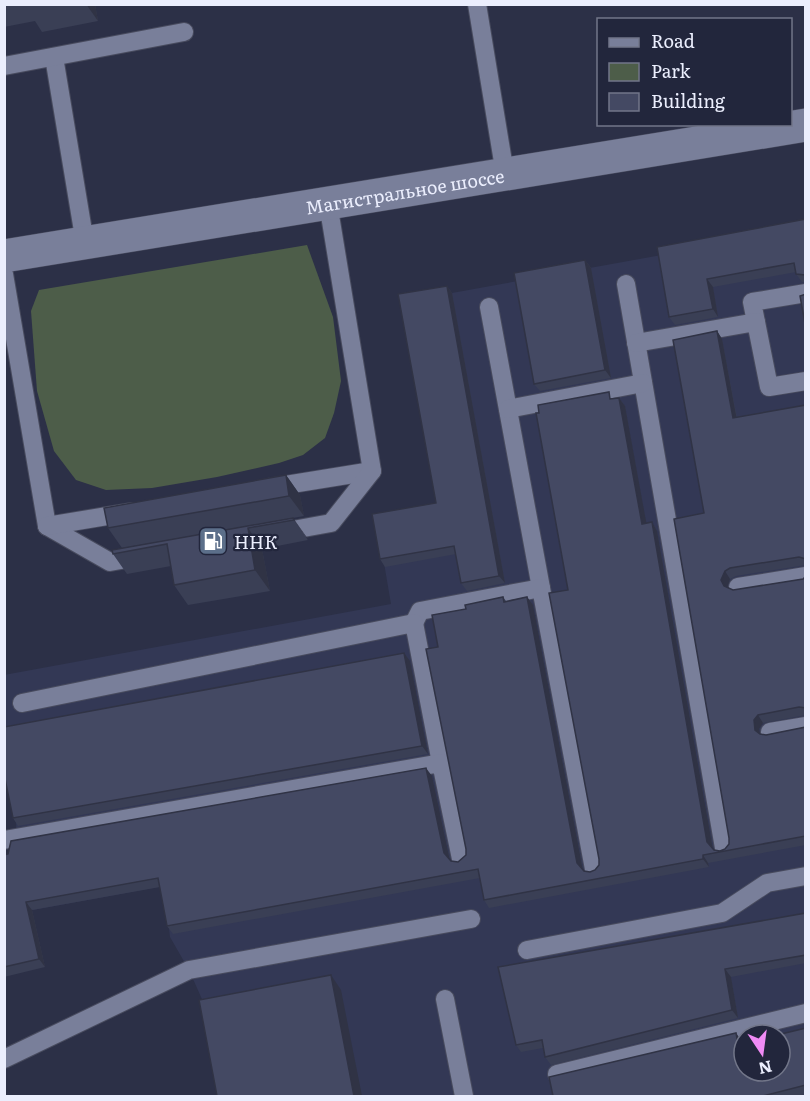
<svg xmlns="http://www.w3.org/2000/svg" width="810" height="1101" font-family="Literata,serif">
	<rect width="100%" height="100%" fill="#2c3047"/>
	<!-- built -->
	<path fill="#333855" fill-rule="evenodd" d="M 805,229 L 805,1096 L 225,1096 L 209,1015 L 189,970 L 170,937 L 164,886 L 33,910 L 17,837 L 15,809 L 5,753 L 4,675 L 391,604 L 377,522 L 441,511 L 452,293 ZM 744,1035 L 780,1035 L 780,1071 L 744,1071 Z"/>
	<!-- green -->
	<polygon fill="#4d5d49" points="307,245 333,317 341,381 334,413 325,438 303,455 279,463 217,477 152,488 106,490 76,480 54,451 37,391 31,311 39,290"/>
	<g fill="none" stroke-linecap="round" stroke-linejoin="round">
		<!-- service casing -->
		<g stroke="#484b5e" stroke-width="20">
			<g id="service">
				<polyline points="477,4 505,174"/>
				<polyline points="54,57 85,243"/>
				<polyline points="4,66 184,32"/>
				<polyline points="4,274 47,526"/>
				<polyline points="626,284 724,848"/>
				<polyline points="489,307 541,588"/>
				<polyline points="756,322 752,302 806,293"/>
				<polyline points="636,343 756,322 769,387 806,381"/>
				<polyline points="508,409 643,383"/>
				<polyline points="267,488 372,471"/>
				<polyline points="47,526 110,562 143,556"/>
				<polyline points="47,526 131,512"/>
				<polyline points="276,533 331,523 372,471 328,203"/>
				<polyline points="738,587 806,576"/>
				<polyline points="414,623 420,611 541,588 594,869"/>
				<polyline points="22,703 414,623 441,763"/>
				<polyline points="770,732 806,726"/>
				<polyline points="4,840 441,763 461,859"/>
				<polyline points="527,950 722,913 767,883 806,876"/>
				<polyline points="445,999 464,1096"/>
				<polyline points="4,1059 189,970 471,919"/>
				<polyline points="557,1074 806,1013"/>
			</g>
		</g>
		<!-- secondary casing -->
		<g stroke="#484b5e" stroke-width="34">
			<g id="secondary">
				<path id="s1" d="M 4,256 L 806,125"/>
			</g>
		</g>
		<!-- service -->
		<use href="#service" stroke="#797f9a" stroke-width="18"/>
		<!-- secondary -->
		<use href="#secondary" stroke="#797f9a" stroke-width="33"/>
	</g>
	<!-- wall -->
	<g fill="#3a3f55">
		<polygon points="4,4 95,4 98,21 42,32 35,21 4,27"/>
		<polygon points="806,219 806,282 802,282 796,274 796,272 713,287 718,317 675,325 669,317 657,247"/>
		<polygon points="585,260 591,268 611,378 540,391 534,384"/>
		<polygon points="447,286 452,293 505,583 467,591 461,583 456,554 385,567 380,559 436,503"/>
		<polygon points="717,331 722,339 737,418 806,405 806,565 736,576 730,579 727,588 733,590 803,579 806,576 806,715 763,723 759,729 760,734 766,735 806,727 806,845 708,863 709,867 489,908 484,900 480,878 173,934 167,926 160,887 32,910 45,967 4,977 4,855 432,776 450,859 451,861 458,862 466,855 466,849 438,647 466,609 503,597 506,601 527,597 533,605 583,869 584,871 590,872 595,870 599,865 599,859 568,590 614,399 619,398 625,406 646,523 652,522 657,531 713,849 714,850 720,851 725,849 729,844 729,838 704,513"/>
		<polygon points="286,475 300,495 304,516 122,548 108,528"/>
		<polygon points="293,518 308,540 262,549 270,591 188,605 174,585 171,566 127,574 113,554"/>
		<polygon points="410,661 428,754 18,826 13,818"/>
		<polygon points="806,913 806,963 731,977 738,1018 551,1065 545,1057 543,1048 521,1052 516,1045"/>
		<polygon points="806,1028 806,1094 797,1096 553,1096 741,1040 742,1044"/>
	</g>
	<!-- shaded-wall -->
	<g fill="#303345">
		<polygon points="86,4 95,4 98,21"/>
		<polygon points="585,260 591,268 611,378 605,370"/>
		<polygon points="707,279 713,287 718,317 713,309"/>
		<polygon points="447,286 452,293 505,583 499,576"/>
		<polygon points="717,331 722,339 738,426 733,418"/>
		<polygon points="619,398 625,406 648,532 642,524"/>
		<polygon points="286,475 300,495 304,516 289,496"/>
		<polygon points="293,518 308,539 308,540 294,520"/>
		<polygon points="652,522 657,531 713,850 707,842"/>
		<polygon points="248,528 262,549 270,591 255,570"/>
		<polygon points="725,571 730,579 727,588 724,586 721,580"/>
		<polygon points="527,597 533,605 583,871 577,863"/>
		<polygon points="404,653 410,661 428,754 422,746"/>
		<polygon points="758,715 763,723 759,729 761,739 755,730 754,720"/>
		<polygon points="426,768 432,776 450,861 444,853"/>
		<polygon points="703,855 708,863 709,867 703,859"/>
		<polygon points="26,902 32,910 45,967 39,959"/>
		<polygon points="725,969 731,977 738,1018 732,1010"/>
		<polygon points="331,975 341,990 362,1096 354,1096"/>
		<polygon points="736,1033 741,1040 743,1052 738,1044"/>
	</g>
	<!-- building -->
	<g fill="#444963" stroke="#303345" stroke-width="1.5">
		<polygon points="806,219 806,276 805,275 796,274 794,263 707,279 713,309 669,317 657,247"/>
		<polygon points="585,260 605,370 534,384 514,273"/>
		<polygon points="447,286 499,576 461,583 454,546 380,559 372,514 436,503 398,294"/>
		<polygon points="806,294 806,329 800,296"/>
		<polygon points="717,331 733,418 806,405 806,559 799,557 730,568 725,571 721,580 724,586 733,590 803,579 806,576 806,708 799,707 758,715 754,720 755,730 760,734 766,735 806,727 806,836 703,855 703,859 484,900 478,869 167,926 158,878 26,902 39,959 4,967 4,855 8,854 11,841 426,768 444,853 451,861 458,862 466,855 466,849 426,649 438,647 432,615 466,609 465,605 503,597 504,602 527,597 577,863 584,871 590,872 595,870 599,865 599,859 549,593 568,590 536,413 539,413 538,405 609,392 610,399 619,398 642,524 652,522 707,842 714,850 720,851 725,849 729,844 729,838 674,519 704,513 673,340"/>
		<polygon points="286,475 289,496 108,528 104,508"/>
		<polygon points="293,518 294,520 248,528 255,570 174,585 167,544 113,554 112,550"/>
		<polygon points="404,653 422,746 13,818 4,774 4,727"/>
		<polygon points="806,913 806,955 725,969 732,1010 545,1057 542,1040 516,1045 498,967"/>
		<polygon points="331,975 354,1096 217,1096 199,1000"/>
		<polygon points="806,1028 806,1085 763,1096 553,1096 549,1077 736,1033 738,1044 744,1043 744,1071 780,1071 780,1035 777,1035"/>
	</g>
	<!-- icons -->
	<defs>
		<g id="fuel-square" transform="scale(1.5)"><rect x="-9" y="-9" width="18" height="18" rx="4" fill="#5c6f8a" stroke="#22263c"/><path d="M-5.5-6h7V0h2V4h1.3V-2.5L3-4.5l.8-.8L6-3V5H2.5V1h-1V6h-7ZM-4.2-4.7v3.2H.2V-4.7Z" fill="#fff"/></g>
	</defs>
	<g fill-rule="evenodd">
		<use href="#fuel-square" x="213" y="541"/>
	</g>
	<g text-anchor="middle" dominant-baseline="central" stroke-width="4.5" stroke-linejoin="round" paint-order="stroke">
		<!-- street labels -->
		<g font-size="18" fill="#ebeefd" stroke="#22263c">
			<text stroke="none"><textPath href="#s1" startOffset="406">Магистральное шоссе</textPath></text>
		</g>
		<!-- poi labels -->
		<g font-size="18" fill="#ebeefd" stroke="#22263c" text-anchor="start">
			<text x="234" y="541">ННК</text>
		</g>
	</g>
	<!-- border -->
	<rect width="810" height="1101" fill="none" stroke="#ebeefd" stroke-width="12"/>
	<!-- legend -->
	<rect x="597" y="18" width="195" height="108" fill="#22263c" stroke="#727689" stroke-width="1.5"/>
	<rect x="609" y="38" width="30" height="9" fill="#797f9a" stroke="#727689" stroke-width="1.5"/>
	<text x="651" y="48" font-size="18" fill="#ebeefd">Road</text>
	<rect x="609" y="63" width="30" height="18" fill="#4d5d49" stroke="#727689" stroke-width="1.5"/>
	<text x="651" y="78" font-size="18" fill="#ebeefd">Park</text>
	<rect x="609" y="93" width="30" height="18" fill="#444963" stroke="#727689" stroke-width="1.5"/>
	<text x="651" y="108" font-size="18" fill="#ebeefd">Building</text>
	<!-- north arrow -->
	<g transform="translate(762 1053) rotate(167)"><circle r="28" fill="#22263c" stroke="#727689" stroke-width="1.5"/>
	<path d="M0-4.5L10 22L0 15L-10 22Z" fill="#f08bf5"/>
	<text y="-9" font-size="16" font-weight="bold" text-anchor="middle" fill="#ebeefd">N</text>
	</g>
</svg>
